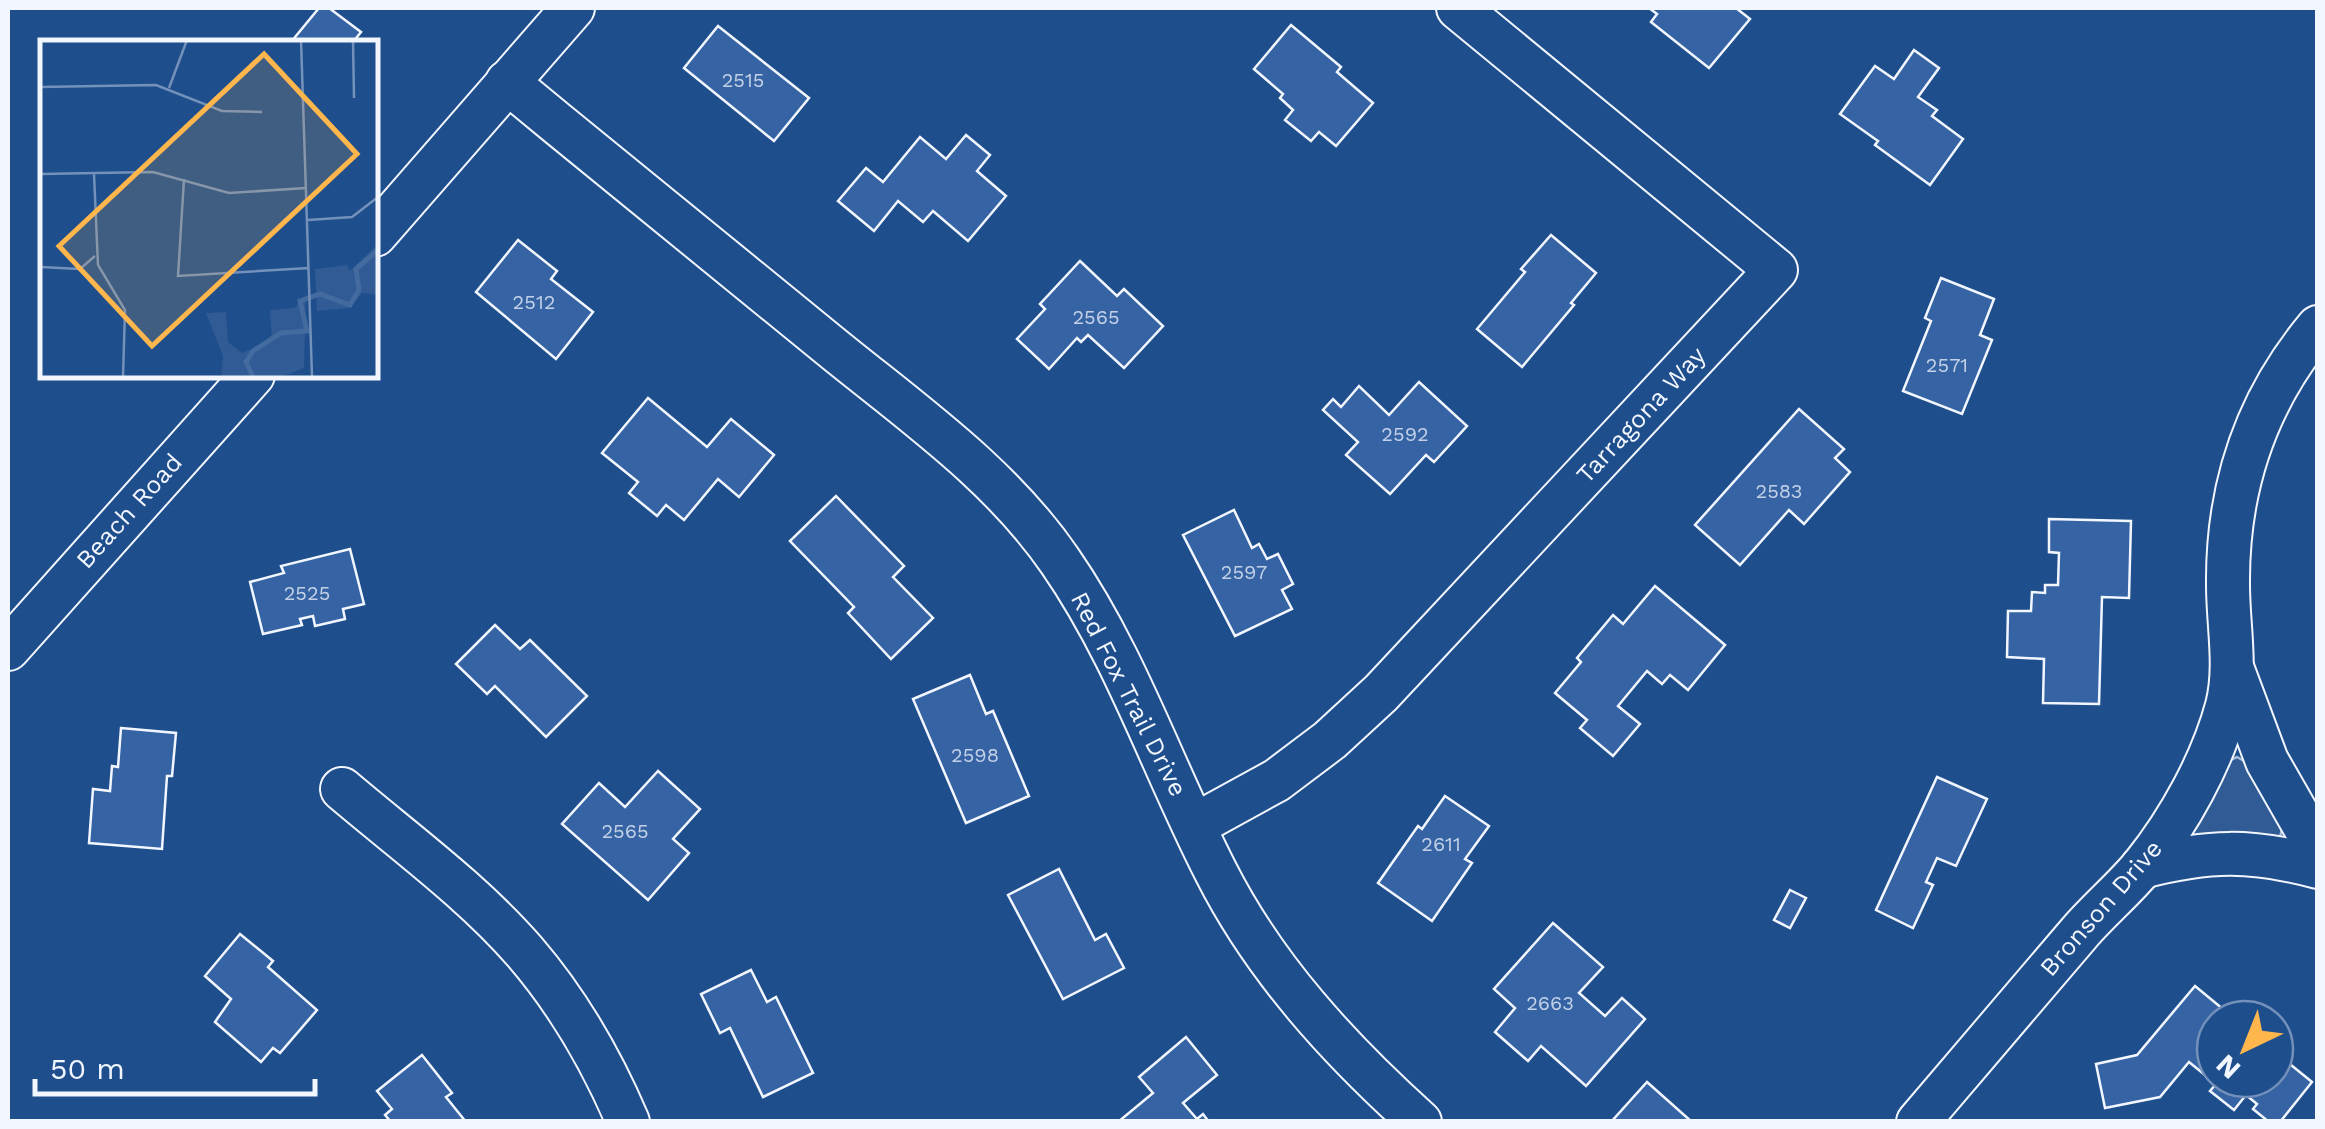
<svg xmlns="http://www.w3.org/2000/svg" width="2325" height="1129" font-family="'Work Sans',sans-serif">
	<rect width="100%" height="100%" fill="#1f4e8c"/>
	<!-- green -->
	<polygon fill="#305b95" stroke="#a8bbd7" stroke-width="2.5" points="2237,757 2244,761 2283,825 2280,837 2197,839 2189,835 2226,762"/>
	<!-- building -->
	<g fill="#3563a3" stroke="#f2f6ff" stroke-width="2.5">
		<polygon points="319,8 329,8 361,32 353,42 291,42"/>
		<polygon points="1649,8 1736,8 1750,19 1709,68 1651,22 1657,14"/>
		<polygon points="1291,25 1341,67 1337,72 1373,103 1336,146 1319,132 1311,141 1285,120 1293,110 1280,98 1283,94 1254,69"/>
		<polygon points="718,26 809,98 774,141 684,68"/>
		<polygon points="1914,50 1939,68 1918,97 1937,110 1932,116 1963,139 1930,185 1875,145 1878,141 1840,114 1875,66 1894,79"/>
		<polygon points="966,135 990,155 977,171 1006,196 968,241 933,211 923,222 898,201 874,231 838,201 866,168 883,182 920,137 946,159"/>
		<polygon points="1551,235 1596,273 1571,303 1574,305 1522,367 1477,329 1525,272 1521,269"/>
		<polygon points="518,240 557,271 551,279 593,312 556,359 476,292"/>
		<polygon points="1080,261 1117,296 1124,289 1163,326 1124,368 1088,335 1081,342 1077,338 1049,369 1017,339 1045,309 1040,304"/>
		<polygon points="1941,278 1994,299 1980,335 1992,340 1962,414 1903,391 1931,321 1925,318"/>
		<polygon points="1419,382 1467,426 1434,462 1426,455 1390,494 1346,455 1358,442 1323,410 1333,399 1341,407 1359,386 1389,415"/>
		<polygon points="648,398 707,447 731,419 774,455 739,497 718,479 684,520 666,505 657,516 629,493 638,482 602,453"/>
		<polygon points="1799,409 1844,449 1835,458 1850,472 1804,524 1789,510 1740,565 1695,525"/>
		<polygon points="836,496 904,566 893,577 933,618 891,659 848,613 854,607 790,541"/>
		<polygon points="1234,510 1252,548 1259,544 1267,559 1278,554 1293,584 1282,590 1292,609 1235,636 1183,535"/>
		<polygon points="2049,519 2131,521 2129,598 2102,597 2099,704 2043,703 2044,659 2007,657 2008,611 2031,611 2032,592 2045,593 2045,585 2058,585 2059,553 2049,552"/>
		<polygon points="350,549 364,604 343,609 345,619 315,626 313,616 300,619 302,625 263,634 250,582 284,573 281,566"/>
		<polygon points="1655,586 1725,645 1688,690 1670,675 1662,684 1647,671 1618,706 1640,724 1613,756 1580,728 1587,720 1555,693 1581,662 1577,658 1613,615 1623,624"/>
		<polygon points="495,625 520,649 530,640 587,696 546,737 495,686 487,694 456,664"/>
		<polygon points="970,675 986,714 993,711 1029,796 966,823 913,699"/>
		<polygon points="121,728 176,733 172,776 167,776 162,849 89,843 93,789 110,791 112,766 118,767"/>
		<polygon points="658,771 700,809 673,839 689,853 648,900 562,824 599,783 625,807"/>
		<polygon points="1937,777 1987,799 1956,866 1937,858 1926,882 1933,885 1913,928 1876,910"/>
		<polygon points="1445,796 1489,826 1465,859 1472,863 1432,921 1378,883 1418,826 1422,829"/>
		<polygon points="1059,869 1095,940 1106,934 1124,968 1063,999 1008,895"/>
		<polygon points="1790,890 1806,898 1790,928 1774,920"/>
		<polygon points="1553,923 1603,967 1579,993 1605,1016 1622,998 1645,1019 1586,1086 1541,1046 1528,1061 1495,1032 1515,1008 1494,989"/>
		<polygon points="240,934 273,961 268,967 317,1010 280,1053 273,1048 261,1062 215,1022 231,999 205,976"/>
		<polygon points="751,970 767,1002 776,997 813,1073 763,1097 730,1028 720,1033 701,994"/>
		<polygon points="2195,986 2235,1019 2215,1019 2215,1079 2275,1079 2275,1052 2312,1082 2280,1122 2269,1122 2253,1109 2257,1104 2246,1095 2234,1110 2210,1091 2216,1084 2189,1062 2160,1097 2105,1108 2096,1064 2137,1055"/>
		<polygon points="1186,1037 1217,1075 1183,1103 1197,1119 1203,1114 1209,1122 1118,1122 1153,1093 1139,1077"/>
		<polygon points="422,1055 452,1093 446,1097 466,1122 391,1122 385,1115 392,1109 377,1091"/>
		<polygon points="1647,1082 1692,1122 1611,1122"/>
	</g>
	<g fill="none" stroke-linecap="round" stroke-linejoin="round">
		<!-- minor casing -->
		<g stroke="#f2f6ff" stroke-width="46">
			<g id="minor">
				<path d="M 507,82 C 616,172 726,261 835,350 C 914,414 1002,476 1060,561 C 1126,656 1163,769 1216,872 C 1265,969 1340,1050 1420,1122"/>
				<polyline points="375,235 573,8"/>
				<polyline points="8,649 253,375"/>
				<polyline points="2233,670 2267,761 2318,850"/>
				<path d="M 342,789 C 403,841 472,891 525,952 C 568,1002 602,1061 628,1122"/>
				<polyline points="1195,825 1277,780 1330,740 1381,693 1776,270 1458,8"/>
				<path d="M 2142,867 C 2208,850 2251,849 2318,867"/>
				<path d="M 1918,1122 C 1972,1058 2026,995 2080,932 C 2100,909 2124,889 2143,866 C 2179,821 2212,762 2227,706 C 2237,666 2228,626 2228,585 C 2227,489 2256,401 2318,327"/>
			</g>
		</g>
		<!-- minor -->
		<use href="#minor" stroke="#1f4e8c" stroke-width="42"/>
	</g>
	<g text-anchor="middle" dominant-baseline="central" stroke-width="8" stroke-linejoin="round" paint-order="stroke">
		<!-- number labels -->
		<g font-size="20" fill="#c3d1e8">
			<text x="743" y="80">2515</text>
			<text x="534" y="302">2512</text>
			<text x="1096" y="317">2565</text>
			<text x="1947" y="365">2571</text>
			<text x="1405" y="434">2592</text>
			<text x="1779" y="491">2583</text>
			<text x="1244" y="572">2597</text>
			<text x="307" y="593">2525</text>
			<text x="975" y="755">2598</text>
			<text x="625" y="831">2565</text>
			<text x="1441" y="844">2611</text>
			<text x="1550" y="1003">2663</text>
		</g>
		<!-- street labels -->
		<g font-size="25" fill="#f2f6ff" stroke="#1f4e8c">
			<text transform="translate(1641 415) rotate(-47)">Tarragona Way</text>
			<text transform="translate(129 511) rotate(-48)">Beach Road</text>
			<text transform="translate(1129 694) rotate(63)">Red Fox Trail Drive</text>
			<text transform="translate(2101 908) rotate(-49)">Bronson Drive</text>
		</g>
	</g>
	<!-- overview -->
	<g transform="translate(40 40)">
		<rect width="338" height="338" fill="#1f4e8c"/>
		<path d="M 337,205 L 337,255 L 322,253 L 309,268 L 277,271 L 275,229 L 307,225 L 310,231 ZM 266,255 L 264,328 L 241,337 L 181,337 L 183,316 L 166,273 L 186,272 L 188,302 L 202,313 L 232,301 L 230,270 L 255,268 Z" fill="#305b95"/>
		<path fill="none" stroke="#446ba0" stroke-width="5" d="M 213,337 L 206,322 L 213,311 L 241,293 L 267,291 L 260,261 L 280,254 L 310,265 L 319,250 L 316,229 L 338,210"/>
		<path fill="none" stroke="#7391ba" stroke-width="2.5" d="M 261,0 L 272,337M 313,0 L 314,58M 0,47 L 116,45 L 182,71 L 222,72M 129,48 L 147,0M 0,134 L 113,132 L 189,153 L 266,148M 54,134 L 58,225 L 85,270 L 83,337M 144,139 L 138,236 L 269,228M 268,180 L 312,177 L 338,157M 0,227 L 40,229 L 55,216"/>
		<path fill="#ffb74d" fill-opacity="0.15" stroke="#ffb74d" stroke-width="5" d="M 224,14 L 317,114 L 112,306 L 19,206 Z"/>
		<rect width="338" height="338" fill="none" stroke="#f2f6ff" stroke-width="5"/>
	</g>
	<!-- border -->
	<rect width="2325" height="1129" fill="none" stroke="#f2f6ff" stroke-width="20"/>
	<!-- north arrow -->
	<g transform="translate(2245 1049) rotate(223)"><circle r="48" fill="#1f4e8c" stroke="#7391ba" stroke-width="2.5"/>
	<path d="M0-8L18 38L0 25L-18 38Z" fill="#ffb74d"/>
	<text y="-15" font-size="28" font-weight="bold" text-anchor="middle" fill="#f2f6ff">N</text>
	</g>
	<!-- scale -->
	<path d="M35 1079v15h280v-15" fill="none" stroke="#f2f6ff" stroke-width="5"/>
	<text x="50" y="1079" font-size="30" fill="#f2f6ff" stroke="#1f4e8c" stroke-width="8" paint-order="stroke">50 m</text>
</svg>
